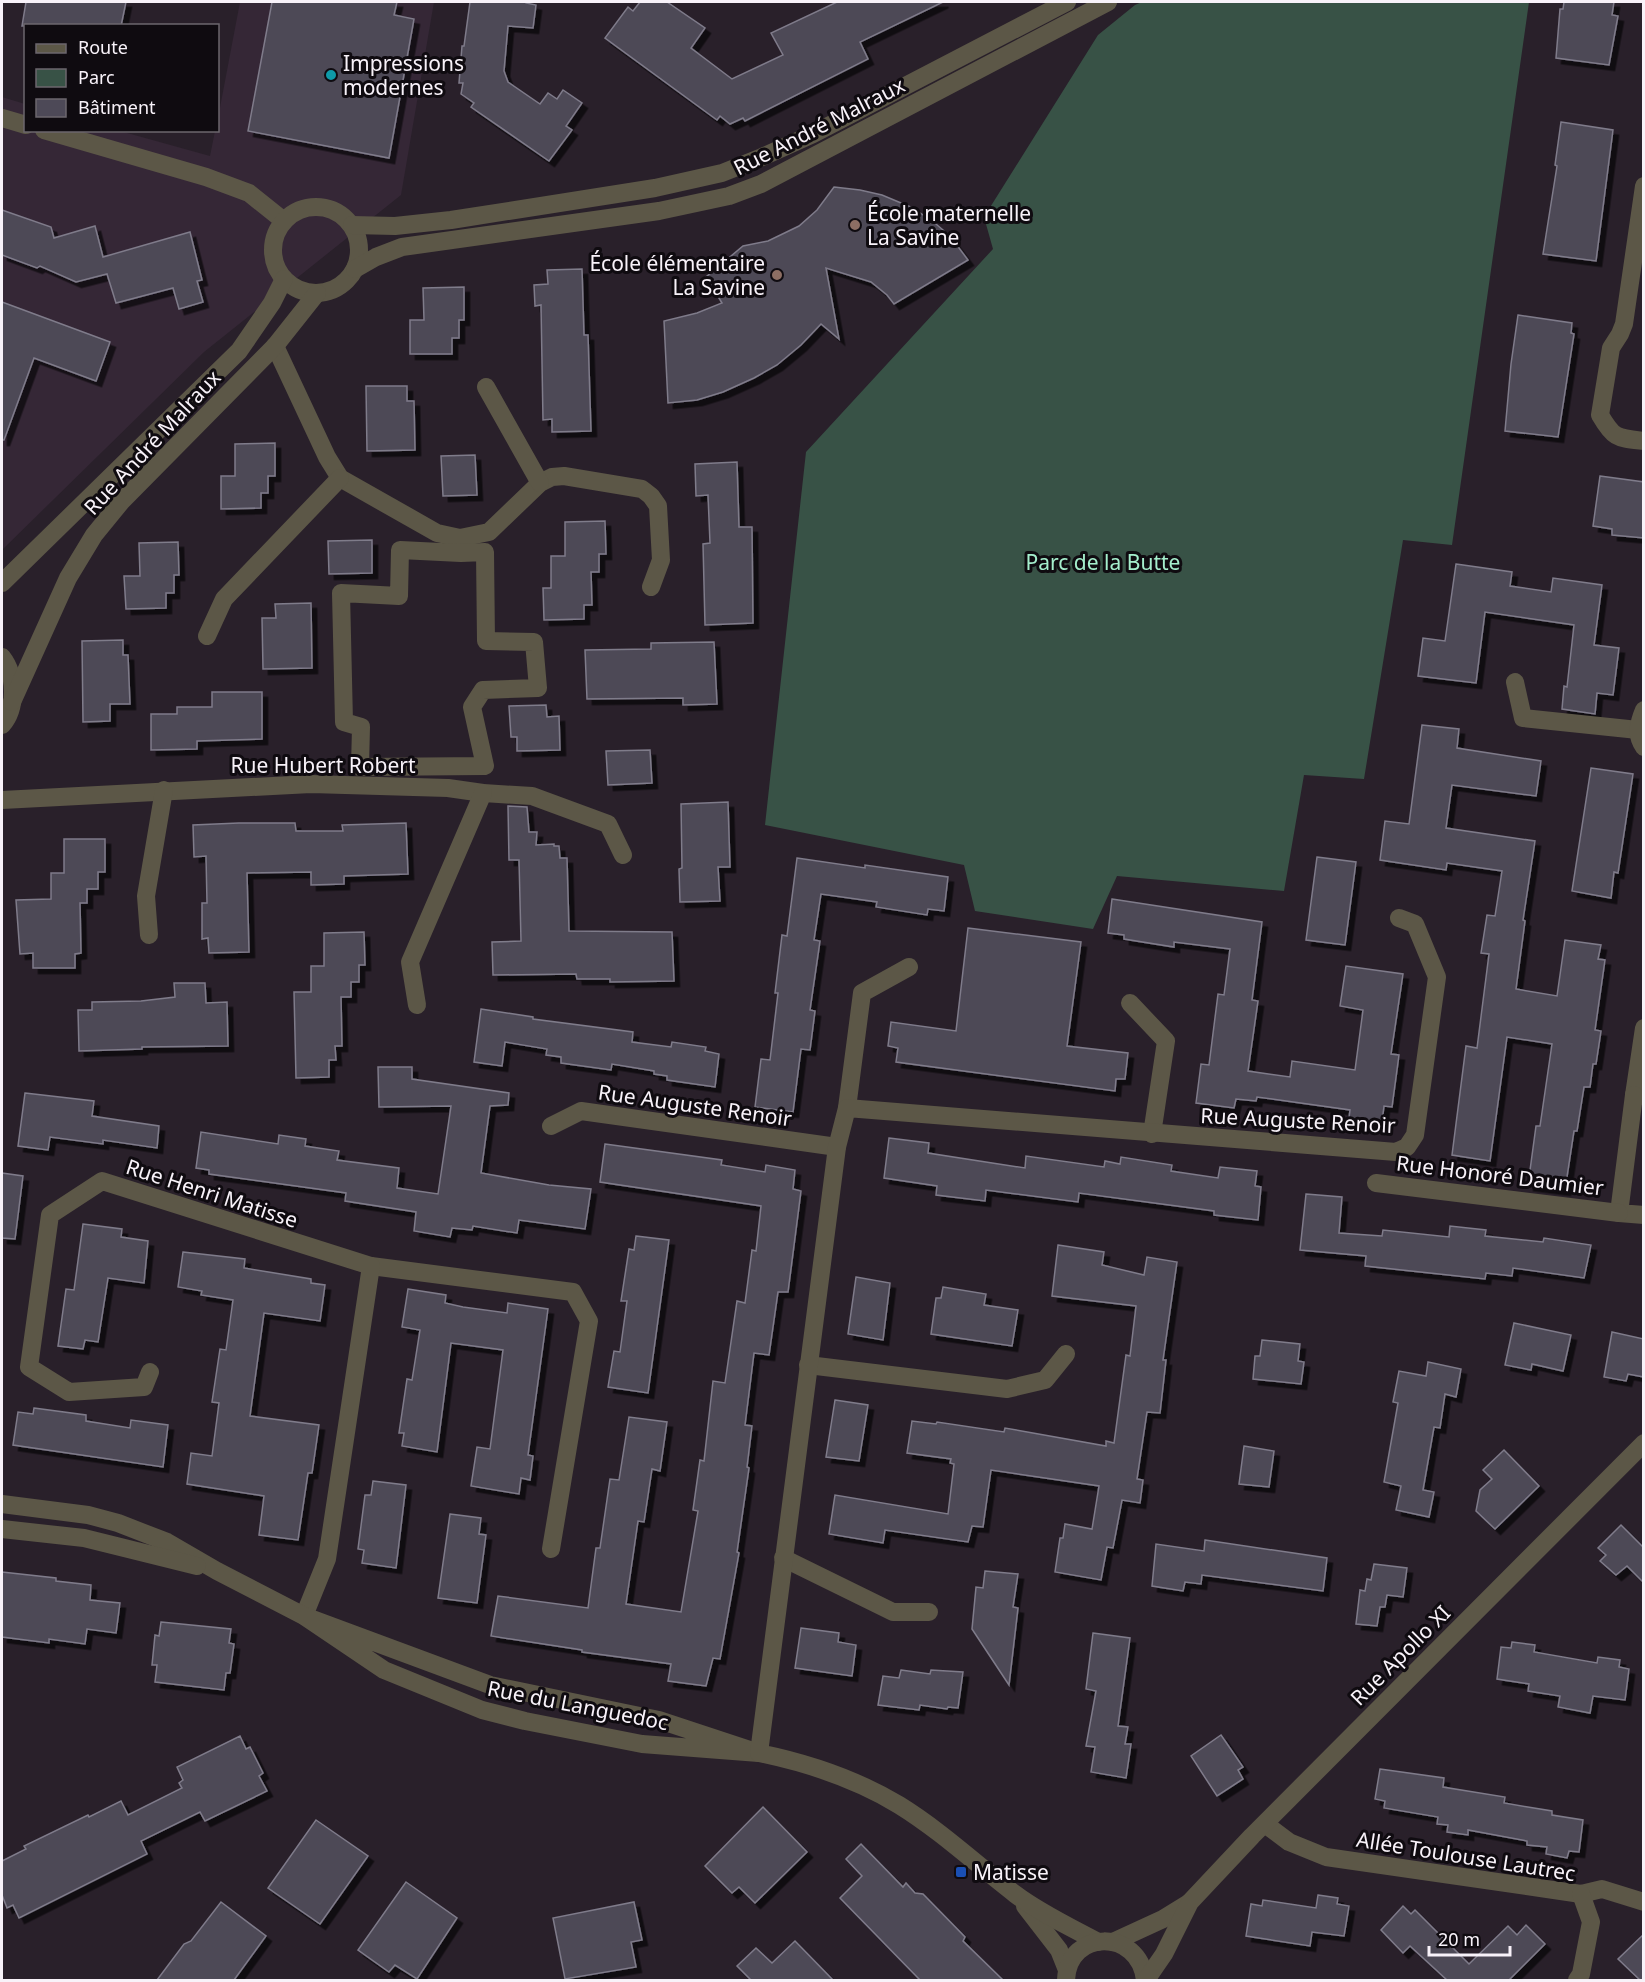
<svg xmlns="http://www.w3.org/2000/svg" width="1645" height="1982" font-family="'Noto Sans',sans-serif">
	<defs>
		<filter id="shadow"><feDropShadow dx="5.5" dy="5.5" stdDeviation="0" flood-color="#0009"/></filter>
	</defs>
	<rect width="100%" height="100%" fill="#29202a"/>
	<!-- built -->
	<polygon fill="#352736" points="240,2 434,2 401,195 204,352 2,550 2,97 25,104 26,130 120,131 210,156 215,131 218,130 218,118"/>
	<!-- green -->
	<polygon fill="#385246" points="1142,2 1529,2 1452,545 1403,540 1364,779 1304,775 1284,891 1117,876 1093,929 975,911 964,865 765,825 806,452 993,249 984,217 1098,35 1135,5"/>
	<!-- building -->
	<g fill="#4d4957" stroke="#7f7b8a" stroke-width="1.5" filter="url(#shadow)">
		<polygon points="26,2 126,2 121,26 22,26"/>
		<polygon points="272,2 397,2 394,15 414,19 389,158 248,131"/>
		<polygon points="470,2 526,2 526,3 536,5 533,28 508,26 504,71 508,82 540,104 548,93 557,99 563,90 582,103 566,126 572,130 549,161 471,107 474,103 461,94 463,83 459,83 462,46 464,46"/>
		<polygon points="640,2 667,2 705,28 691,48 732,79 783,55 771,33 837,2 943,2 860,42 868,59 745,121 743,118 730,124 720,116 717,120 605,38 628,7 633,11"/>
		<polygon points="1564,2 1614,2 1612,15 1618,16 1609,65 1556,58 1560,9 1563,9"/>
		<polygon points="1561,122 1613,130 1596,261 1543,254 1557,166 1555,165"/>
		<polygon points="834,187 860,190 882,195 913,208 936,224 950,236 968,260 894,304 887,295 871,282 826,268 839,339 821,324 801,345 777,365 754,378 723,392 697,400 668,403 664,321 697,313 722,303 706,277 743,246 768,241 799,226 817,210"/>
		<polygon points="2,210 51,227 54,238 95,226 103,257 190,232 202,280 197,281 203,302 179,309 173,288 116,303 107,274 76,282 40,266 37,268 2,255"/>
		<polygon points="582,269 584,335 588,335 591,431 552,432 552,419 543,420 541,305 535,306 534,285 548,284 547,270"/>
		<polygon points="464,287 464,320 459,320 459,338 452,338 452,354 410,354 410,320 424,320 423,288"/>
		<polygon points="2,302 110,342 96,381 34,358 4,440 2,440"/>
		<polygon points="1518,315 1572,323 1571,333 1574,334 1558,437 1505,431 1511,364"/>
		<polygon points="366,386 407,386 407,401 414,401 415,450 367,451"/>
		<polygon points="275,443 275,476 268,476 268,493 261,493 261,508 221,509 221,476 235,476 235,444"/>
		<polygon points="475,455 477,495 443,496 441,456"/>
		<polygon points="737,462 739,527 752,527 753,623 705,625 703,544 710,543 708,495 696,496 695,464"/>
		<polygon points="1600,476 1644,482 1644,538 1612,535 1612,529 1593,526"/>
		<polygon points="605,521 606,554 599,554 599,572 591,572 592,605 584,605 584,619 544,620 543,588 551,588 551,556 565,556 565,522"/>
		<polygon points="372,540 372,573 329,574 328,541"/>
		<polygon points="178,542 179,575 174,575 174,593 166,593 166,608 126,609 124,576 140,576 139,543"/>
		<polygon points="1456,564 1512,572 1510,586 1551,592 1553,578 1602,585 1594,645 1619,648 1613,695 1597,693 1595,714 1562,709 1564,686 1567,687 1574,625 1485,612 1476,683 1418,676 1423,638 1445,641"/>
		<polygon points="311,603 312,668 263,669 262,618 276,618 275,604"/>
		<polygon points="123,640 123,655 128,655 130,704 110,704 110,721 83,722 82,641"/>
		<polygon points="714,642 717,704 683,705 683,698 587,699 585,650 651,649 651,643"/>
		<polygon points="212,692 262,692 262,739 197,741 197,749 151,750 151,714 177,714 177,707 212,707"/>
		<polygon points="546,705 547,717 559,716 560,750 517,751 517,737 511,737 509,706"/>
		<polygon points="1422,725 1459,729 1457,748 1541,761 1536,796 1452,785 1446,828 1535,841 1523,920 1525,921 1516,989 1557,996 1565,940 1601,945 1598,959 1605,960 1595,1030 1601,1031 1596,1064 1593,1064 1590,1087 1584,1087 1577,1131 1574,1131 1565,1190 1528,1185 1536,1126 1540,1126 1552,1044 1507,1037 1490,1161 1452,1155 1466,1046 1477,1048 1489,954 1481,953 1487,915 1495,916 1502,871 1447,863 1446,870 1380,860 1385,821 1409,824"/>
		<polygon points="650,750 652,783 608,785 606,751"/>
		<polygon points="1591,768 1633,774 1618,873 1614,872 1611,898 1572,891"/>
		<polygon points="728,802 730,867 718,867 720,901 680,902 679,869 682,868 681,804"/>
		<polygon points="508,806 527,807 529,832 537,832 536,845 554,844 554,846 559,846 560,858 567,858 569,931 672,932 674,981 610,982 610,979 577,979 576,974 493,975 492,942 521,941 519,860 509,860"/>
		<polygon points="239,823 295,823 296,831 343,831 342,825 406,823 408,874 344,876 344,884 311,885 311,872 247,873 249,952 209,953 208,938 202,939 202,903 207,903 206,856 194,857 193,825"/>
		<polygon points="64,839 105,839 105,872 98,872 98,889 87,889 87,903 80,903 81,953 75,954 75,968 33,968 33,953 20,954 16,900 51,899 51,873 64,873"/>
		<polygon points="1317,857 1356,862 1345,945 1306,940"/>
		<polygon points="797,858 865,868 865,865 948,877 944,911 928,909 927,915 876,907 877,902 821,894 814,940 820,941 810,1010 815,1011 810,1050 801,1049 793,1112 755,1107 761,1059 770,1060 778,993 775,993 782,935 787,936"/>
		<polygon points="1112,899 1262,922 1252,1000 1258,1001 1248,1071 1290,1077 1292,1061 1355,1070 1363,1010 1340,1006 1346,966 1403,974 1391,1054 1399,1055 1392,1107 1384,1106 1382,1122 1349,1118 1350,1110 1257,1097 1256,1101 1236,1099 1234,1108 1196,1103 1201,1064 1209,1065 1218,994 1224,995 1230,949 1174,942 1174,947 1124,939 1124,935 1108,933"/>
		<polygon points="968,928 1081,942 1067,1046 1128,1053 1125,1079 1116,1079 1115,1091 896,1062 898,1048 888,1046 891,1022 956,1031"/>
		<polygon points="364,932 365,965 359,965 359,982 351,982 351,997 341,997 342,1046 335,1046 336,1060 329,1060 329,1077 296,1078 294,992 311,992 311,966 324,966 324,933"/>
		<polygon points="174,983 205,983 206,1003 227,1002 228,1046 142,1047 142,1049 79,1051 78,1010 92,1010 92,1002 141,1001 175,997"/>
		<polygon points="481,1009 533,1017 533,1019 633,1032 632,1042 671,1047 672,1042 706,1047 705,1051 719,1054 715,1087 667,1080 667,1076 654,1074 654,1071 612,1064 611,1070 561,1063 561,1057 546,1055 547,1049 505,1042 502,1066 474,1062"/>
		<polygon points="378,1067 412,1067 412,1079 509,1093 508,1105 490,1106 481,1173 549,1185 591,1189 585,1229 519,1220 517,1233 473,1226 472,1230 452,1228 450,1237 414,1231 416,1212 345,1201 346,1193 209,1174 209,1170 196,1168 201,1132 278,1144 279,1135 306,1139 305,1146 339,1151 337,1160 399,1168 397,1188 438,1194 451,1106 379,1107"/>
		<polygon points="25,1093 94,1101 92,1116 159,1126 157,1148 103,1140 103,1144 50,1137 48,1150 18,1146"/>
		<polygon points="889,1138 929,1143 928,1153 1025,1168 1026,1156 1104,1167 1105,1161 1120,1164 1121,1157 1172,1165 1171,1171 1218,1178 1220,1167 1257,1171 1255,1186 1261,1187 1258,1220 1214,1215 1214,1211 1079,1193 1078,1202 986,1190 985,1201 936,1195 937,1186 884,1178"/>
		<polygon points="605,1144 722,1160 721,1165 765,1172 766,1165 795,1170 793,1189 801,1191 788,1292 778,1292 769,1355 754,1353 745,1425 752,1426 747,1467 749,1468 737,1552 739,1553 720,1659 713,1658 706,1686 668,1681 671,1664 582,1652 582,1650 491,1636 498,1596 588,1608 596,1548 600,1548 610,1479 619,1480 629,1417 667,1422 660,1471 652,1469 644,1522 638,1521 626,1604 681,1612 698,1511 693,1510 700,1460 704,1461 713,1381 725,1383 737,1301 745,1303 752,1250 756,1251 761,1206 600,1182"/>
		<polygon points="2,1173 23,1176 15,1239 2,1238"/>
		<polygon points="1306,1194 1342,1197 1339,1233 1382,1236 1383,1230 1449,1237 1450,1226 1486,1230 1485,1236 1543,1242 1544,1238 1591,1245 1584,1278 1513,1268 1512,1276 1486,1273 1485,1279 1365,1266 1366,1256 1300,1250"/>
		<polygon points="83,1224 122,1229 121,1237 148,1241 144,1283 108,1278 98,1342 85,1340 83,1349 58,1346 66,1289 74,1290"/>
		<polygon points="636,1236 669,1240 648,1393 608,1387 614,1351 620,1352 627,1301 621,1301 629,1249 634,1250"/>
		<polygon points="1058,1245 1104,1252 1102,1265 1144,1275 1147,1257 1177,1262 1163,1360 1166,1360 1160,1413 1147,1412 1137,1479 1143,1480 1140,1503 1122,1500 1113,1548 1107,1547 1101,1580 1055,1572 1060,1538 1063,1538 1065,1524 1092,1529 1099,1486 991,1470 983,1527 972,1526 968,1542 885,1530 883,1543 829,1534 835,1495 948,1514 954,1464 950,1463 951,1459 907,1453 912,1421 936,1424 937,1422 1004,1432 1005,1428 1106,1446 1106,1441 1114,1443 1126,1355 1130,1356 1136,1306 1052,1296"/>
		<polygon points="183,1252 245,1259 244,1268 311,1279 311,1283 325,1285 320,1321 264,1313 250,1416 319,1425 312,1473 308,1473 298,1540 259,1535 264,1496 187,1484 191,1453 212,1456 219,1403 212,1402 220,1349 226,1350 233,1300 201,1295 202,1291 178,1287"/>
		<polygon points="856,1277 890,1283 883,1340 848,1334"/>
		<polygon points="943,1287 986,1294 984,1305 1018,1310 1012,1346 931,1334 936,1298 941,1298"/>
		<polygon points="408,1289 446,1295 445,1303 463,1307 507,1313 508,1303 548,1309 528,1455 533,1456 530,1480 521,1478 519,1494 471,1486 477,1447 490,1449 503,1350 451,1343 437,1452 402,1446 404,1433 399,1433 407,1379 412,1380 420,1330 402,1327"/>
		<polygon points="1514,1323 1571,1335 1563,1371 1532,1364 1531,1370 1505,1365"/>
		<polygon points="1612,1332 1644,1339 1644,1377 1628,1374 1626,1381 1604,1377"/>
		<polygon points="1262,1340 1300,1344 1298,1361 1304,1362 1301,1384 1253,1379 1255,1356 1260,1356"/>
		<polygon points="1428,1362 1461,1369 1456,1397 1445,1394 1440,1428 1434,1427 1423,1490 1434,1492 1429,1517 1396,1510 1401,1486 1384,1482 1398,1403 1393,1402 1399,1371 1426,1376"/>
		<polygon points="835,1400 868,1405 859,1461 826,1457"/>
		<polygon points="34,1408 86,1415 86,1421 130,1428 131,1420 168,1425 163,1467 13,1445 18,1412 33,1414"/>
		<polygon points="1244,1446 1274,1451 1269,1487 1239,1484"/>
		<polygon points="1504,1450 1539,1486 1495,1529 1476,1511 1480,1490 1492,1479 1483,1470"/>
		<polygon points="373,1481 406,1485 396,1568 362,1563 364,1550 358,1549 365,1495 371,1495"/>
		<polygon points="450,1514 481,1518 479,1534 486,1535 477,1603 438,1598"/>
		<polygon points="1621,1525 1644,1548 1644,1583 1627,1566 1616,1575 1600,1561 1606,1555 1598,1548"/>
		<polygon points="1205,1540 1327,1558 1323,1591 1202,1575 1201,1584 1185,1582 1183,1591 1152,1586 1156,1544 1204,1551"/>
		<polygon points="1374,1564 1407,1568 1403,1597 1387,1595 1385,1607 1380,1607 1377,1626 1356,1624 1360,1590 1365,1591 1367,1579 1371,1580"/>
		<polygon points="985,1571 1018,1574 1013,1607 1018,1608 1009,1685 972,1629 976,1587 983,1588"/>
		<polygon points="2,1572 56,1578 56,1581 91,1585 90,1600 120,1603 116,1633 87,1629 85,1644 49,1639 49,1643 2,1637"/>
		<polygon points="161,1622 231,1629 229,1643 234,1644 230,1673 226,1673 224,1690 155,1682 157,1665 152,1665 155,1635 159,1636"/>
		<polygon points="801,1628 839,1633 838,1642 856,1645 852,1676 795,1668"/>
		<polygon points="1093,1633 1130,1638 1118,1726 1128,1727 1125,1744 1131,1744 1126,1778 1091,1772 1095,1747 1086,1746 1096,1691 1086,1689"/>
		<polygon points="1512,1642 1535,1645 1534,1652 1597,1663 1598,1657 1620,1660 1619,1667 1629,1669 1625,1700 1593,1696 1590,1713 1558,1707 1560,1696 1528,1691 1529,1684 1497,1679 1501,1647 1511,1648"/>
		<polygon points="901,1670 930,1674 931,1670 963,1672 958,1708 948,1707 947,1709 920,1705 919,1710 878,1705 883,1676 899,1678"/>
		<polygon points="1221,1735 1243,1767 1238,1770 1243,1779 1217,1796 1191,1756"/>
		<polygon points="240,1736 246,1749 250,1747 263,1773 259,1776 267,1791 205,1821 200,1812 141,1841 147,1854 19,1918 13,1905 7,1908 2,1895 2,1861 26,1849 24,1846 88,1815 89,1817 121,1801 128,1815 182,1788 179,1783 183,1780 177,1767"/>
		<polygon points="1380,1769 1444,1778 1443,1787 1505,1797 1504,1803 1552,1811 1552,1815 1583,1820 1579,1852 1569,1851 1567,1858 1546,1854 1547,1847 1527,1845 1527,1841 1468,1830 1468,1835 1447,1832 1448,1825 1437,1824 1438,1817 1384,1808 1385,1801 1375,1799"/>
		<polygon points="763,1807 807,1852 755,1903 739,1887 732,1893 705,1866"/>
		<polygon points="316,1820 368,1856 320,1924 268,1888"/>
		<polygon points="861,1844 903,1887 906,1883 915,1893 923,1894 965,1937 963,1941 1003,1980 920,1980 840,1898 862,1876 846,1859"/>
		<polygon points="406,1882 457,1918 417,1979 395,1965 389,1972 358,1950"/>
		<polygon points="1318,1895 1338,1898 1337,1904 1349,1906 1344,1936 1312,1932 1310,1946 1246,1936 1251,1904 1262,1906 1263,1900 1316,1908"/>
		<polygon points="221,1902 266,1936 234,1980 157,1980 184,1944 191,1941"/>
		<polygon points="634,1902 642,1940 631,1942 636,1967 565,1979 553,1918"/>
		<polygon points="1403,1906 1411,1914 1415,1910 1469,1964 1508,1926 1517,1935 1526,1925 1545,1944 1509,1980 1447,1980 1410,1946 1403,1953 1381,1930"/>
		<polygon points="1644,1934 1644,1980 1640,1980 1618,1959"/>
		<polygon points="795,1941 833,1980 751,1980 737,1966 756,1948 772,1963"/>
	</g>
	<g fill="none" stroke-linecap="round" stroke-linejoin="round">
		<!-- minor -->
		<g stroke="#5c5747" stroke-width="18">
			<polyline points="2,118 26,125"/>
			<polyline points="44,130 206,177 249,193 284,221"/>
			<path d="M 1644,186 L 1624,324 L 1620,334 L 1611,348 L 1600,415 C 1614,439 1617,438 1644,441"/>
			<circle cx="316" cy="250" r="43"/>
			<polyline points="352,225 395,226 451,220 655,188 722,173 762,157 813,134 1067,2"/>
			<polyline points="355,269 376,257 402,247 659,211 729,196 761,184 1108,2"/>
			<polyline points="275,346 327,457 340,478 437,533 460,538 489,532 540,483 552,477 564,476 642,489 651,496 658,506 661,560 651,587"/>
			<polyline points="486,387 540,483"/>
			<polygon points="400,550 461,553 485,552 486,641 534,642 538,688 483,690 472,707 485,766 360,767 361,727 344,722 341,593 399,596"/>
			<polyline points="2,583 239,351 272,303 284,279"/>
			<polyline points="207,636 224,599 340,478"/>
			<path d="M 2,657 C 16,675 17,708 2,725"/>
			<polyline points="1515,682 1523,718 1638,730"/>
			<polyline points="12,702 68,578 94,535 121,502 275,346 317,293"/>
			<path d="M 1644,710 C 1639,722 1635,735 1644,747"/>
			<polyline points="2,800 311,784 448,788 483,793 532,796 608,824 623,855"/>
			<polyline points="149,935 146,896 164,790"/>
			<polyline points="1130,1003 1166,1041 1152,1134"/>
			<polyline points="417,1005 410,962 483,793"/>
			<polyline points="1644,1028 1634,1095 1644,1096"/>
			<polyline points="1634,1095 1619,1213 1644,1215"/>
			<polyline points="847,1108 862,993 909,967"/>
			<polyline points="551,1126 581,1111 837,1147"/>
			<polyline points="1376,1183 1619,1213"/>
			<polyline points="371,1266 573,1292 589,1321 551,1549"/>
			<polyline points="808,1365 1007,1389 1045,1380 1066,1354"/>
			<polyline points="150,1372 144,1387 69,1392 29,1367 50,1215 102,1181 371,1266 327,1559 304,1616"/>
			<polyline points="2,1504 88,1515 118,1523 167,1542 217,1571 304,1616 384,1670 482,1710 525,1721 642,1744 759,1753 659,1720 490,1685 304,1616"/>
			<polyline points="2,1529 84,1538 197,1566"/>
			<polyline points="783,1558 893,1612 929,1612"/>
			<polyline points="1265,1824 1289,1842 1326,1857 1581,1894 1602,1889 1644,1902"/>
			<polyline points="1025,1906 1059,1950 1067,1970"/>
			<path d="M 1098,1942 C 1070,1927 1040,1913 1015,1894 C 976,1864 941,1831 899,1805 C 856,1779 808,1763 759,1753 L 837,1147 L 847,1108 L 1396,1152 L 1407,1147 L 1415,1135 L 1437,977 L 1415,924 L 1399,918"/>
			<polyline points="1113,1942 1163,1919 1189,1903"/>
			<path d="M 1066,1980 C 1068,1929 1139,1928 1145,1980"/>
			<polyline points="1146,1980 1164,1954 1190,1902 1252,1836 1644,1443"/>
			<polyline points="1577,1980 1581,1974 1591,1922 1581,1894"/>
		</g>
	</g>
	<!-- markers -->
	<circle fill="#0f9aa8" stroke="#0f0b10" stroke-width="2" cx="331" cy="75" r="6"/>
	<g fill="#8d6e63" stroke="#0f0b10" stroke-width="2">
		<circle cx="855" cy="225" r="6"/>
		<circle cx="777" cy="275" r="6"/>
	</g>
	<rect fill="#1a4fb4" stroke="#0f0b10" stroke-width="2" x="955" y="1866" width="12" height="12" rx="3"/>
	<g text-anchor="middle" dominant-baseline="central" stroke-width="6" stroke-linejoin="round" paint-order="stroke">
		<!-- poi labels -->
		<g font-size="21" fill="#f8f2f9" stroke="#0f0b10" text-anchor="start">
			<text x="343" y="63">Impressions<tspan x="343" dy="24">modernes</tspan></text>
			<text x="867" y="213">École maternelle<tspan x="867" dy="24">La Savine</tspan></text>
			<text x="765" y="263" text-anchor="end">École élémentaire<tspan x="765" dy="24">La Savine</tspan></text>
			<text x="973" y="1872">Matisse</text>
		</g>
		<!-- street labels -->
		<g font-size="21" fill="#f8f2f9" stroke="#0f0b10">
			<text transform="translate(819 126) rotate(-27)">Rue André Malraux</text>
			<text transform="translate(152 442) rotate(-47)">Rue André Malraux</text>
			<text x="323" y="765">Rue Hubert Robert</text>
			<text transform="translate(695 1105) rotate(8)">Rue Auguste Renoir</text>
			<text transform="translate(1298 1120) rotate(3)">Rue Auguste Renoir</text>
			<text transform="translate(1500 1175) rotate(7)">Rue Honoré Daumier</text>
			<text transform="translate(212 1193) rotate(18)">Rue Henri Matisse</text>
			<text transform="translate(1400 1655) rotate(-45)">Rue Apollo XI</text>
			<text transform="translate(578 1705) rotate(11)">Rue du Languedoc</text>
			<text transform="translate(1466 1856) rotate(9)">Allée Toulouse Lautrec</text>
		</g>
		<!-- park labels -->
		<g font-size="21" fill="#a5efcd" stroke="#0f0b10">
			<text x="1103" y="562">Parc de la Butte</text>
		</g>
	</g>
	<!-- border -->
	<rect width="1645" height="1982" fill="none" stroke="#f8f2f9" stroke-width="6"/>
	<!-- legend -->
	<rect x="24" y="24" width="195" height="108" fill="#0f0b10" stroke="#6c676d" stroke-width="1.5"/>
	<rect x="36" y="44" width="30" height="9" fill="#5c5747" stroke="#6c676d" stroke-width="1.5"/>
	<text x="78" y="54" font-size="18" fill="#f8f2f9">Route</text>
	<rect x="36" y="69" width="30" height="18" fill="#385246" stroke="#6c676d" stroke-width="1.5"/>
	<text x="78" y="84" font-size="18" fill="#f8f2f9">Parc</text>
	<rect x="36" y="99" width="30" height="18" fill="#4d4957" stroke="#6c676d" stroke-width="1.5"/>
	<text x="78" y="114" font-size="18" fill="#f8f2f9">Bâtiment</text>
	<!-- scale -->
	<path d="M1429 1946v9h81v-9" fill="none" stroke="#f8f2f9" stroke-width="3"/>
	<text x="1438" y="1946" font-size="18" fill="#f8f2f9" stroke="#0f0b10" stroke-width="4.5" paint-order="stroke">20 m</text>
</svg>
